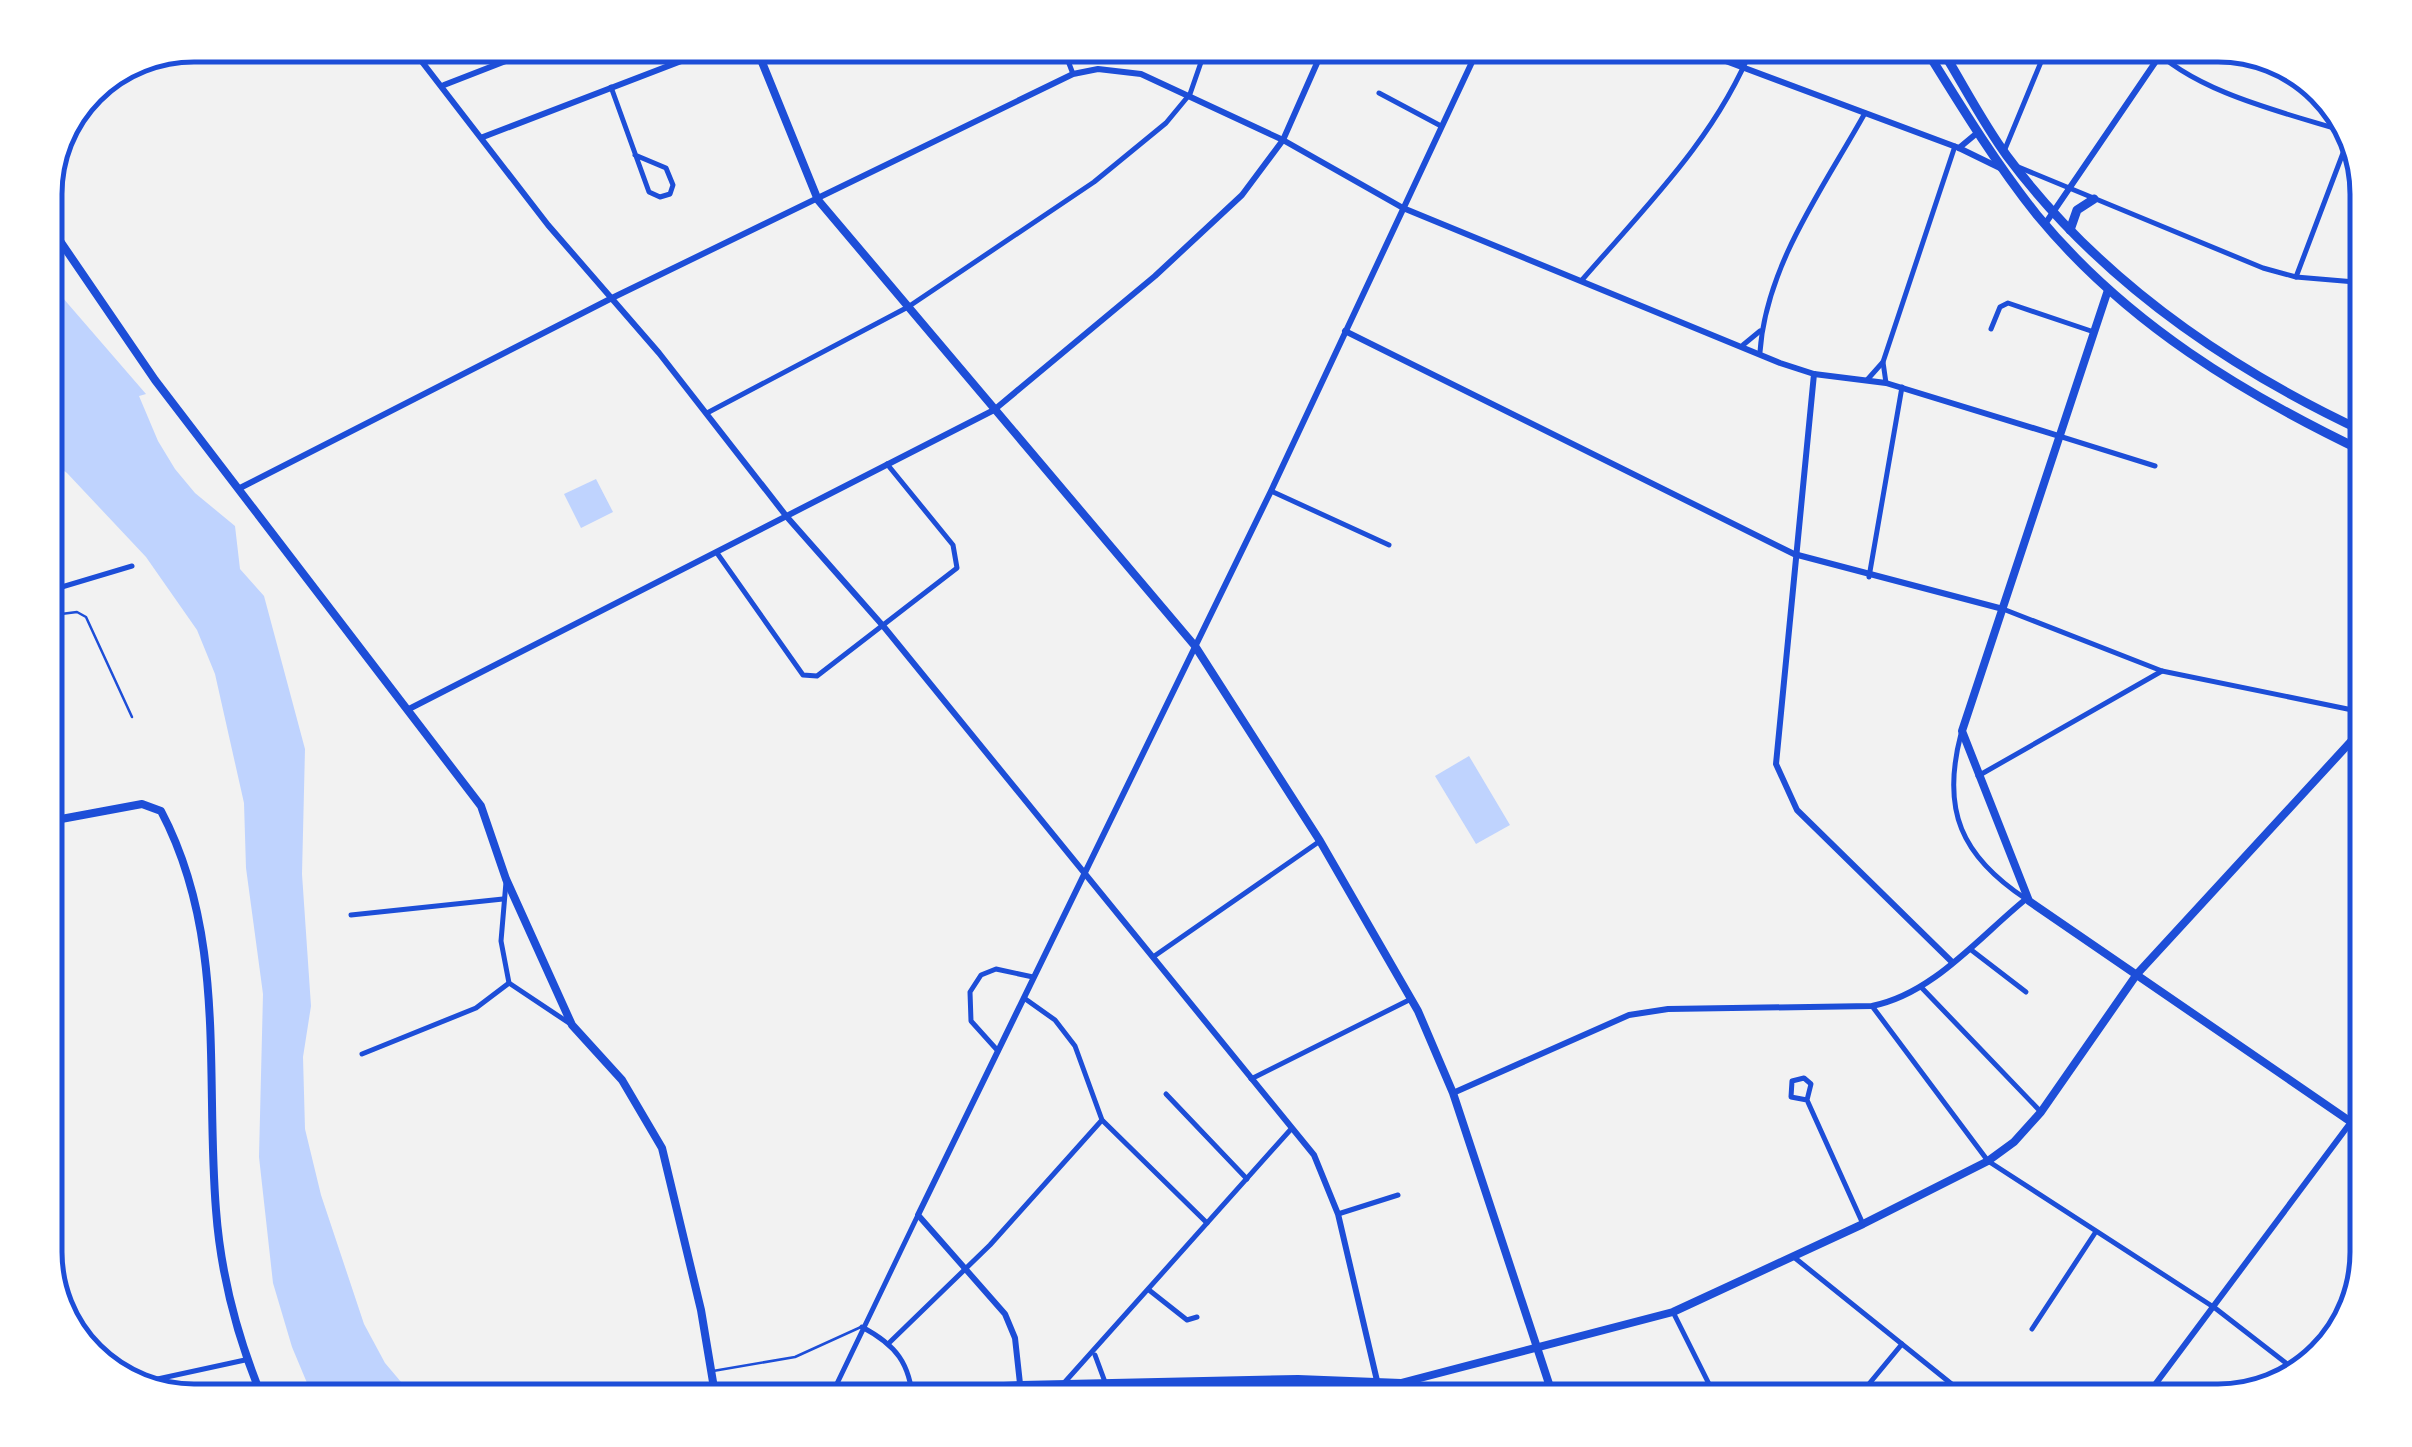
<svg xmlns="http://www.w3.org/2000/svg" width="2412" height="1447" font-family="Lato,sans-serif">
	<rect width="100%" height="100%" fill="#f2f2f2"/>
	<!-- water -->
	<g fill="#bfd3fe">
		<polygon points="56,290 146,394 139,396 158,441 175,469 195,493 235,526 240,569 264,596 305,749 302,874 311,1006 303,1057 305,1129 321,1195 364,1324 385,1363 418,1402 315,1402 292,1347 273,1283 259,1157 263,994 246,868 244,803 215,674 197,630 146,557 67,473 45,457 45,297 52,299"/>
		<polygon points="596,479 613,512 581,528 564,494"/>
		<polygon points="1469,756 1510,825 1476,844 1435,776"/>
	</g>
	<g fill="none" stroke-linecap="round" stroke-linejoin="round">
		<!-- service -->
		<g stroke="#1d4ed8" stroke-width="2.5">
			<polyline points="45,599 62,610"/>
			<polyline points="45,616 77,612 86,617 132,717"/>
			<polyline points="713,1371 795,1357 861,1327"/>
		</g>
		<!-- minor -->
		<g stroke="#1d4ed8" stroke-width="5">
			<polyline points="1062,45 1073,74"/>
			<path d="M 2150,45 C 2194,93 2290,114 2350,133"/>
			<polyline points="611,87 649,192 660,197 670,194 673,185 666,168 635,155"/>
			<polyline points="1379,93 1441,126"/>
			<polyline points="2005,149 2048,45"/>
			<polyline points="2016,166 2263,268 2296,277 2367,283"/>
			<polyline points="2296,277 2351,132"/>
			<path d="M 1582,280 C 1646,206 1716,138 1753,45"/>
			<polyline points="1991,329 2000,307 2008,303 2094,332"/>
			<polyline points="1743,345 1760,331"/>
			<path d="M 1760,352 C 1766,265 1824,187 1865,113"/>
			<polyline points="1867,380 1883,362"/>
			<polyline points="1886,383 1883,362 1955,146"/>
			<polyline points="707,413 908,307 1094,182 1166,123 1190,94 1207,45"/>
			<polyline points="2059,436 2155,466"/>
			<polyline points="1271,491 1389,545"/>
			<polyline points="717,553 803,675 817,676 957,568 953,545 887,464"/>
			<polyline points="1869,577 1902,387"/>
			<polyline points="45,592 132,566"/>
			<polyline points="2003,609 2162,671 2367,713"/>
			<path d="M 1961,734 C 1941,810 1961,856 2026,899"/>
			<polyline points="1978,776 2162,671"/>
			<polyline points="506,882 501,941 509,983 572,1025"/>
			<polyline points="351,915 503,899"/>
			<polyline points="1970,949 2026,992"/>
			<polyline points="1153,957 1320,841"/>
			<polyline points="1921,987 2040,1111"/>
			<polyline points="1024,998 1055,1020 1075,1046 1102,1120 1207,1223"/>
			<polyline points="1872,1006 1988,1161 2215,1308 2300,1374"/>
			<polyline points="998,1051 971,1021 970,992 981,975 996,969 1033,977"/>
			<polyline points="362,1054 476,1008 509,983"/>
			<polyline points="1251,1079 1411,999"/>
			<polyline points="1166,1094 1247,1179"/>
			<polyline points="1807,1100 1791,1097 1792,1081 1804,1078 1811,1084 1807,1100 1863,1224"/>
			<polyline points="1338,1214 1398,1195"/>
			<polyline points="1795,1258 1974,1402"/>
			<polyline points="1149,1290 1187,1320 1197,1317"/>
			<polyline points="1673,1312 1718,1402"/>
			<path d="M 862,1327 C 896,1345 910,1363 913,1402"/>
			<polyline points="2032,1329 2095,1233"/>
			<polyline points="890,1342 990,1245 1102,1120"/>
			<polyline points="1095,1355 1105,1382"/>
			<polyline points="1298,1380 1298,1402"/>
			<polyline points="1064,1383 1292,1128"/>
			<polyline points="1131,1383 1133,1402"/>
			<polyline points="130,1385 245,1360"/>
			<polyline points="832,1394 918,1215"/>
			<polyline points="1854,1402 1902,1344"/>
		</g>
		<!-- tertiary -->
		<g stroke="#1d4ed8" stroke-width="6">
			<polyline points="409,45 548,225 659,353 787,517 884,627 1314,1155 1338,1214 1382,1402"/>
			<polyline points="1683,45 1959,148 2000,168"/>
			<polyline points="444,85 547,45"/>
			<polyline points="483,137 723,45"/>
			<polyline points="1959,148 1977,133"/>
			<polyline points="2045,224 2167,45"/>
			<polyline points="1345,331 1794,554 2003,609"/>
			<polyline points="1814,374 1776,764 1797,810 1952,962"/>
			<polyline points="240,488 612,298 1073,74 1098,69 1141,74 1283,140 1403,208 1780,363 1814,374 1886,383 2059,436"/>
			<polyline points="407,710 994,410 1155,276 1242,195 1283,140 1325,45"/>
			<path d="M 1453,1093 L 1629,1015 L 1668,1009 L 1872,1006 C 1933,994 1979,937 2026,899"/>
			<polyline points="1022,1402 1015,1338 1005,1314 918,1215 1271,491 1480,45"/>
			<polyline points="2142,1402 2351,1122 2367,1107"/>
		</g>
		<!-- secondary -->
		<g stroke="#1d4ed8" stroke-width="8">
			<polyline points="755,45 818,200 1195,646 1320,841 1418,1011 1453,1093 1555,1402"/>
			<polyline points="45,219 155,380 481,806 506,879 572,1025 622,1080 662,1148 701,1310 716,1400"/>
			<polyline points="2108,290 1962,731 2029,901 2351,1122 2367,1137"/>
			<path d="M 45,822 L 142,804 L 161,811 C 227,936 205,1074 216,1210 C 221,1278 238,1340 264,1402"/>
			<polyline points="699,1402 1021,1385 1298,1379 1401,1383 1673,1312 1863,1224 1988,1161 2014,1142 2041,1112 2137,974 2367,724"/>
		</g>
		<!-- primary -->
		<g stroke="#1d4ed8" stroke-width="9">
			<path d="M 1923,45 C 1959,103 1994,161 2037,215 C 2126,323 2243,394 2367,453"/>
			<path d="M 1939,45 C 1962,82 1982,122 2007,156 C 2100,281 2227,368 2367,433"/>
			<polyline points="2070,230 2077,210 2094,199"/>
		</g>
	</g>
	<!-- crop -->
	<path d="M0 0H2412V1447H0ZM194 62H2218A132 132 0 0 1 2350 194V1252A132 132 0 0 1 2218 1384H194A132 132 0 0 1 62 1252V194A132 132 0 0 1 194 62Z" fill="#fff" fill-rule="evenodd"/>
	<path fill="none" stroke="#1d4ed8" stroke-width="5" d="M194 62H2218A132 132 0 0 1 2350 194V1252A132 132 0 0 1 2218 1384H194A132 132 0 0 1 62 1252V194A132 132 0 0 1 194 62Z"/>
</svg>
